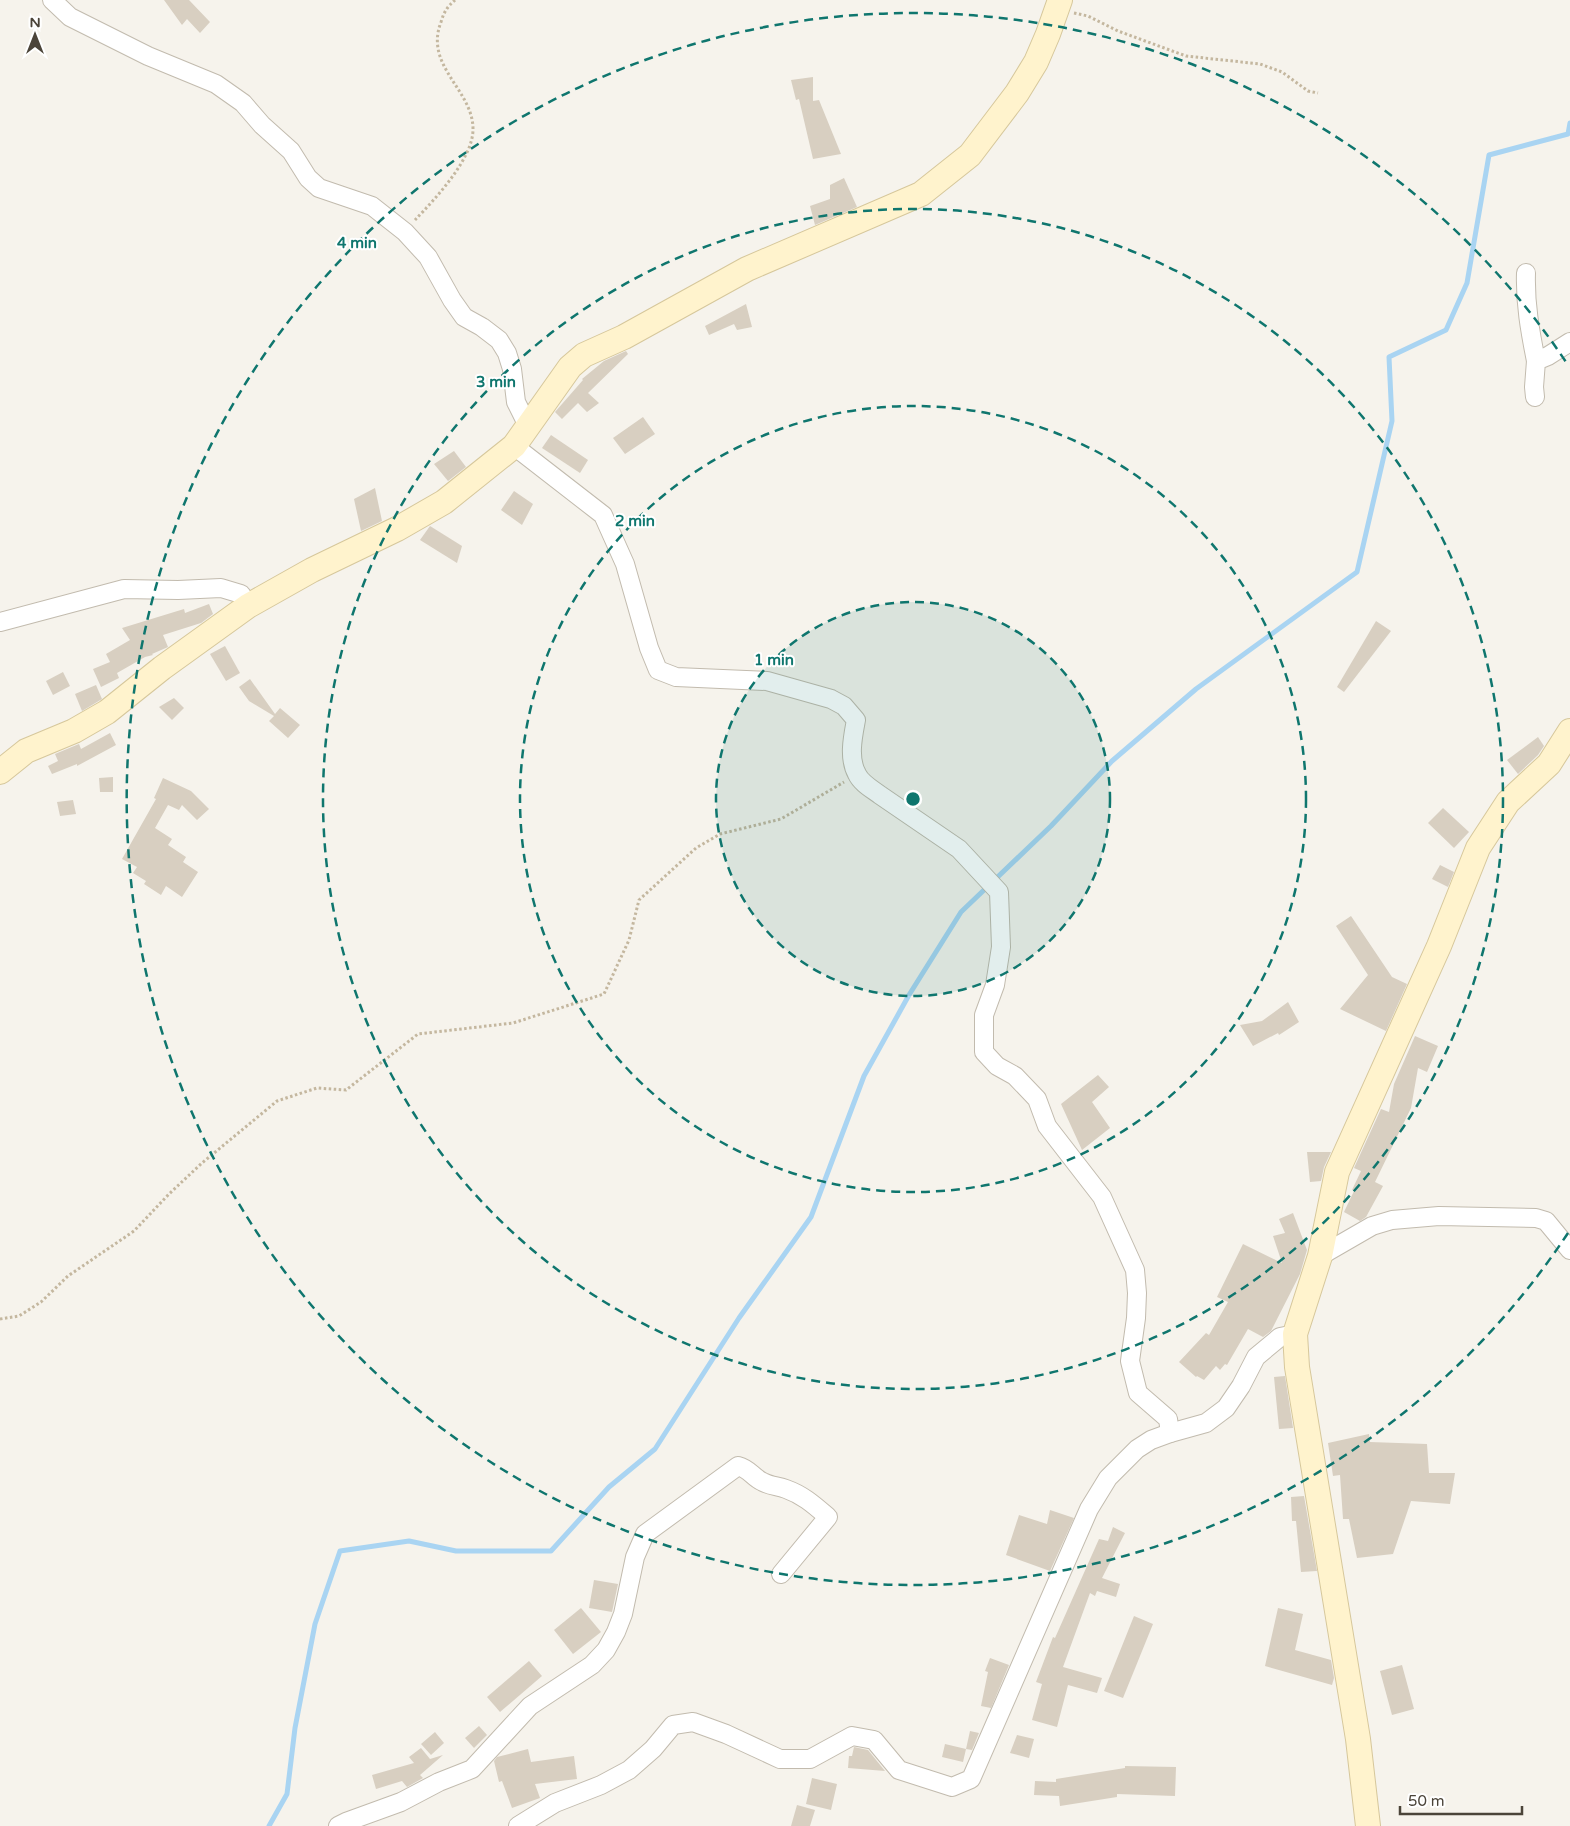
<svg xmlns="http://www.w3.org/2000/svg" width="1570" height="1826" font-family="'Varela Round',sans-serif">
	<rect width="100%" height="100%" fill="#f6f3ec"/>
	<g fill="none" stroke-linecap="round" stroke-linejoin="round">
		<!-- stream -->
		<polyline stroke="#a9d4f2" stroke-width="5" points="269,1826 287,1794 295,1728 315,1624 340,1551 409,1541 456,1551 551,1551 609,1487 655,1449 739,1318 811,1217 864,1076 909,995 961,912 1051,826 1112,761 1196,689 1357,572 1392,421 1389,357 1446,330 1467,283 1489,155 1568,134 1570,123"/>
	</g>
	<!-- building -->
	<g fill="#d8cfc1">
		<polygon points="164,0 189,0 210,22 200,33 187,19 182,25"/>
		<polygon points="813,77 813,101 819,100 841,154 813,159 799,99 796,100 791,80"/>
		<polygon points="844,178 857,207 815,225 810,206 830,199 830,185"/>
		<polygon points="746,304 752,327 737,330 734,324 709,335 705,326"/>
		<polygon points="626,351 628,354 588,393 599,403 587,412 578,403 562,419 555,412 583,380 582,379 604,361"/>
		<polygon points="643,417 655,434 625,454 613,438"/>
		<polygon points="551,435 588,460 580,473 542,448"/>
		<polygon points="454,451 466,467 448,481 434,464"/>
		<polygon points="375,488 382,521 361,531 354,499"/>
		<polygon points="514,491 533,504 522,525 501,510"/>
		<polygon points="430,526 462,546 457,563 420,540"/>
		<polygon points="209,604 213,614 201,623 163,635 168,647 152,654 153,655 145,657 117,673 119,678 101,687 93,669 110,662 106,654 130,640 122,628 184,609 185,613"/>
		<polygon points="1376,621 1391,631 1344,692 1337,687"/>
		<polygon points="225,646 240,673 226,681 210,654"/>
		<polygon points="63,672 70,686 53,695 46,681"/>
		<polygon points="250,679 275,714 280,708 300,725 288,738 269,721 274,716 249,701 239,687"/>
		<polygon points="96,685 102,699 82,711 75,694"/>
		<polygon points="174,698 184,708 172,720 159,707"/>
		<polygon points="110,733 116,745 77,766 77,764 52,774 48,766 58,761 55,754 79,744 81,749"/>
		<polygon points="1538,737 1544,746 1538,755 1518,774 1507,760"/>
		<polygon points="113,777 113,792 100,792 99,778"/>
		<polygon points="163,778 191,791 209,809 197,820 182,805 179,810 168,805 155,828 172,839 168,845 186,857 183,862 198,872 182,897 166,886 161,895 144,884 146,881 133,873 137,867 122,859 156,799 154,798"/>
		<polygon points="73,800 76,814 60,816 57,802"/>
		<polygon points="1443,808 1469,832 1454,848 1428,823"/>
		<polygon points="1440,865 1454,872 1448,887 1432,879"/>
		<polygon points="1351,916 1392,977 1407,984 1386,1031 1340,1009 1368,975 1336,926"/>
		<polygon points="1288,1002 1299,1022 1279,1035 1278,1033 1253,1046 1240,1025 1262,1021"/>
		<polygon points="1415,1036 1438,1046 1427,1072 1418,1068 1411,1108 1375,1182 1383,1186 1366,1217 1360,1221 1344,1212 1354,1191 1352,1190 1361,1171 1354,1168 1381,1109 1389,1112 1394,1084"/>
		<polygon points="1098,1075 1109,1087 1092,1102 1110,1128 1082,1150 1061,1104"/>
		<polygon points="1307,1152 1331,1152 1324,1167 1321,1181 1310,1182"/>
		<polygon points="1293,1213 1307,1250 1300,1274 1271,1331 1263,1337 1248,1329 1227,1365 1225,1364 1220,1370 1216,1366 1204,1380 1197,1376 1196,1377 1179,1362 1206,1333 1209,1335 1228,1302 1217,1297 1243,1244 1282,1263 1273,1236 1285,1233 1279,1219"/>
		<polygon points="1285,1376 1293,1428 1279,1429 1274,1377"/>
		<polygon points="1369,1434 1370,1442 1427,1444 1429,1473 1455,1473 1450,1504 1411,1501 1393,1554 1357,1558 1349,1519 1343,1519 1340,1475 1333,1476 1328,1443"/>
		<polygon points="1304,1496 1317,1571 1301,1572 1296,1521 1292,1521 1291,1497"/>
		<polygon points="1050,1510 1074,1518 1050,1571 1006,1555 1019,1515 1047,1524"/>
		<polygon points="1113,1527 1125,1533 1102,1578 1120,1584 1116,1597 1097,1591 1095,1596 1090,1593 1063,1667 1102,1678 1097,1693 1068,1685 1057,1727 1032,1720 1042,1684 1036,1682 1053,1637 1055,1638 1099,1539 1108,1541"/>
		<polygon points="594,1580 618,1584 612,1612 589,1608"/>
		<polygon points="581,1608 601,1632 573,1654 554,1630"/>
		<polygon points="1278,1608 1303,1614 1295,1650 1331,1660 1334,1678 1332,1685 1265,1666"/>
		<polygon points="1134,1616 1153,1624 1123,1698 1104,1691"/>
		<polygon points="990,1658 1009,1665 991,1708 981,1706 988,1672 985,1671"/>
		<polygon points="529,1661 542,1676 500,1712 487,1697"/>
		<polygon points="1402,1665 1414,1709 1392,1715 1380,1671"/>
		<polygon points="479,1726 487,1735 474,1748 465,1738"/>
		<polygon points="970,1731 979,1733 972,1750 966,1749"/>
		<polygon points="435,1732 444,1743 431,1755 421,1744"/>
		<polygon points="1017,1735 1034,1739 1029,1758 1010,1753"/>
		<polygon points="945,1744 966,1749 963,1762 942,1757"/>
		<polygon points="854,1747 868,1750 885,1771 848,1768 849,1756 852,1756"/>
		<polygon points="421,1748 430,1759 443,1755 420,1775 423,1778 407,1787 402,1781 376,1789 372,1775 414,1763 409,1757"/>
		<polygon points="528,1749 531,1762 574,1756 577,1779 535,1784 540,1798 512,1808 502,1781 499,1782 494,1761 497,1757"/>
		<polygon points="1125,1766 1176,1767 1175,1796 1117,1794 1117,1797 1060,1806 1059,1796 1034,1795 1035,1781 1056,1782 1056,1779 1125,1768"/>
		<polygon points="812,1778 837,1784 831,1810 806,1804"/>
		<polygon points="797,1805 815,1810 810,1826 791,1826"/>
	</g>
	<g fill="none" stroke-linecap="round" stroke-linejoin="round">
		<!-- street casing -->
		<g stroke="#c2bbae" stroke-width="20">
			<g id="street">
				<polyline points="52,0 70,17 148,56 216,84 243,103 262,125 291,151 308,178 319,188 372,206 405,232 428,257 452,300 464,317 482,327 499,340 507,353 512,369 516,402 528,426"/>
				<path d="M 1526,273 C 1525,303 1530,331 1536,361"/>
				<polyline points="1535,397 1534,387 1536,361 1548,356 1570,342"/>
				<path d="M 514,446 L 603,515 L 625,564 L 649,648 L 658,670 L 676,677 L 767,681 L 831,699 L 844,706 L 856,720 C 853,736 848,758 857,774 C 861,783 872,789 880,795 L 959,849 L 999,892 L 1001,947 L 995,985 L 984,1015 L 984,1052 L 997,1066 L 1015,1076 L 1037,1099 L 1047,1126 L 1102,1197 L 1135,1270 L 1137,1293 L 1136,1318 L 1130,1361 L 1138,1393 L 1168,1419 L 1170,1433"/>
				<polyline points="0,622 124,589 178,590 221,588 241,594 248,606"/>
				<polyline points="1320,1256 1372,1226 1392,1220 1439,1216 1536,1218 1546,1221 1570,1250"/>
				<path d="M 338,1826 L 346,1822 L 401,1802 L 439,1782 L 472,1769 L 530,1706 L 592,1665 L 606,1650 L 616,1632 L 623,1614 L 635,1557 L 645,1534 L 738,1466 C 750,1469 752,1477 763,1482 C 770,1486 778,1486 786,1489 C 803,1495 814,1505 828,1517 L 781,1574"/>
				<polyline points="518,1826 555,1803 601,1785 629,1770 653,1749 673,1725 693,1722 726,1734 780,1759 810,1759 852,1736 874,1740 899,1770 952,1787 971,1779 1089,1509 1108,1478 1137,1449 1151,1440 1170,1433 1206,1423 1226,1408 1241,1386 1256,1357 1280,1337 1295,1334"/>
			</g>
		</g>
		<!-- secondary casing -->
		<g stroke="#d6c79b" stroke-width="26">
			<g id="secondary">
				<polyline points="0,772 26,751 74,731 107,712 162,668 248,606 312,570 397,529 444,502 514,446 570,367 584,355 624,337 747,269 921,194 970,155 1017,93 1036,62 1048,34 1060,0"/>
				<polyline points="1368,1826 1358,1739 1297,1367 1295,1334 1320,1256 1337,1172 1439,946 1478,848 1508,802 1549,764 1570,731"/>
			</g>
		</g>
		<!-- path -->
		<g stroke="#c4b79f" stroke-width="3" stroke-dasharray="2.5 2.5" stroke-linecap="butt">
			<polyline points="1074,13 1088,16 1118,31 1186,56 1260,64 1282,72 1308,91 1318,93"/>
			<path d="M 415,220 C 435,199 474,158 473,128 C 472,89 424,66 441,22 C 444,12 447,7 455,0"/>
			<polyline points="0,1319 19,1316 41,1302 68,1276 134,1231 169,1194 202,1163 277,1101 317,1088 346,1090 418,1034 513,1023 604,994 629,940 639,900 696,848 720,834 781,819 844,782"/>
		</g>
		<!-- street -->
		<use href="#street" stroke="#fff" stroke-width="18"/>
		<!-- secondary -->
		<use href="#secondary" stroke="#fff3cd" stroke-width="24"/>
	</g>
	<!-- distance rings -->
	<circle cx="913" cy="799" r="197" fill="#0f766e" fill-opacity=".12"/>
	<g fill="none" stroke="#0f766e" stroke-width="2.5" stroke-dasharray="9 6">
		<circle cx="913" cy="799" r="197"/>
		<circle cx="913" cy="799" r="393"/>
		<circle cx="913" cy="799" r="590"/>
		<path d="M1568 1233A786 786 0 1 1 1568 365"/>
	</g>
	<circle cx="913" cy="799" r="8" fill="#0f766e" stroke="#fff" stroke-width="2.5"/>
	<g font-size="15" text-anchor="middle" font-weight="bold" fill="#0f766e" stroke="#fff" stroke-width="4" stroke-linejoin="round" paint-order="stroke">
		<text x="357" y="248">4 min</text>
		<text x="496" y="387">3 min</text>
		<text x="635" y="526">2 min</text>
		<text x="774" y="665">1 min</text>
	</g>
	<!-- north arrow -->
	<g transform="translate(35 35)" stroke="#ffffff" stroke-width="4" paint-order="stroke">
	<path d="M0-4L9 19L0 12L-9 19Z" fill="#4b4439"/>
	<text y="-8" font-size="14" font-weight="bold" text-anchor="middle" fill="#4b4439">N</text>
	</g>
	<!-- scale -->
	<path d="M1400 1806v8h122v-8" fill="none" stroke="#4b4439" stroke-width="2.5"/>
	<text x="1408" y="1806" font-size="15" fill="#4b4439" stroke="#ffffff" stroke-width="4" paint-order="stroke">50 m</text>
</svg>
